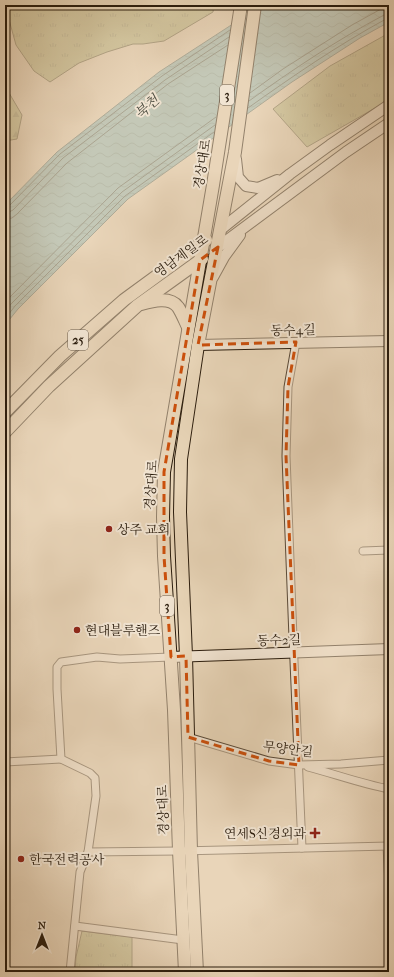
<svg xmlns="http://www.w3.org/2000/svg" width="394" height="977" font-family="'IM FELL French Canon','Noto Serif KR',serif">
	<defs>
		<pattern id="grass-tufts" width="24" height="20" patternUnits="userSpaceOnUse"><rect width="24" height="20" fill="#bebc8a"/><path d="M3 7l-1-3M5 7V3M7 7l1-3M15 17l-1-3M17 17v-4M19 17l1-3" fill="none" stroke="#a3a176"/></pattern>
		<pattern id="forest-firs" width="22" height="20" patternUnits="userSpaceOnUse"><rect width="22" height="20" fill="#bebc8a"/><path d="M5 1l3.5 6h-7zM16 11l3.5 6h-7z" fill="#a3a176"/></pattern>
		<pattern id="water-waves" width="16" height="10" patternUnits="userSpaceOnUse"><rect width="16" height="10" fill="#97b9b3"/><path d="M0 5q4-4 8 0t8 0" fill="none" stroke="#829e99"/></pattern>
	</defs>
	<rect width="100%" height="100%" fill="#e9d6b9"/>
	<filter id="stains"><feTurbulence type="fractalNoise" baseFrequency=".005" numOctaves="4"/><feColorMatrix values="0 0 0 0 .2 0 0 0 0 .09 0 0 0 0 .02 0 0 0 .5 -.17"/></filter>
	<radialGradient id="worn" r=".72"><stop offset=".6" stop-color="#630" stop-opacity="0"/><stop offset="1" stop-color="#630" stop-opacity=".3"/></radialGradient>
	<!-- grass -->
	<g fill="url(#grass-tufts)" stroke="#746c4c">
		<polygon points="5,5 214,5 213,12 164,41 143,44 133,44 107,52 79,63 50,82 34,71 16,45"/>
		<polygon points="389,33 389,100 307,147 273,109 330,66"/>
		<polygon points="82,931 132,937 132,972 75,972 76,957"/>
	</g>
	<!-- forest -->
	<polygon fill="url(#forest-firs)" stroke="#746c4c" points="5,86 22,115 17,139 5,141"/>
	<!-- water -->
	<polygon fill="url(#water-waves)" stroke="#6b7a71" points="262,5 389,5 389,22 360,38 292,82 128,199 18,309 5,325 5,205 57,152 159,72"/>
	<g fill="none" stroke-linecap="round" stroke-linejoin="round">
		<!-- shore -->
		<g stroke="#606a60" stroke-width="1">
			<polyline points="250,93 283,69 352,25 381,9 389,8"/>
			<path d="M 249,101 C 292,70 337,40 384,15 L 389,14"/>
			<path d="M 248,108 C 293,76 338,45 386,19 L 389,19"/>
			<polyline points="5,208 9,206 60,154 162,76 230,30"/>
			<polyline points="5,213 9,212 13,210 63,158 165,80 229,37"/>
			<polyline points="5,219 12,218 17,214 67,163 168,84 228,45"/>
			<polyline points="5,302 118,188 216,117"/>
			<polyline points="5,311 12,303 122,192 215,125"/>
			<polyline points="5,319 15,306 125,196 214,132"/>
		</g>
		<!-- street casing -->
		<g stroke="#5a4a38" stroke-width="9">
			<g id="street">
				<polyline points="296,342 288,387 286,456 293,638 302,848"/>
				<polyline points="363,551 389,550"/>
				<polyline points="188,737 269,761 299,765 341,764 389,760"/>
				<polyline points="5,762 61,759"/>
				<path d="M 308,767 C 335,774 362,784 389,789"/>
				<polyline points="387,846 389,885"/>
				<polyline points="88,852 179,851 389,846"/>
				<polyline points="75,926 183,940"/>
				<polyline points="70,972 80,872 88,852 96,796 95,778 90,773 61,759 57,689 57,667 61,662 97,657 120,659 171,657"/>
			</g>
		</g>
		<!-- secondary casing -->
		<g stroke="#2a1c0d" stroke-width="12">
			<g id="secondary">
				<polyline points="236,159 238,177 246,186 258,188 277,180"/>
				<polyline points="220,230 290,174 330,145 389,105"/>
				<polyline points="218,247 346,152 389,123"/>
				<polyline points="213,277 224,257 240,235"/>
				<polyline points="198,345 389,341"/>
				<polyline points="171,657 389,649"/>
			</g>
		</g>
		<!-- primary casing -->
		<g stroke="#2a1c0d" stroke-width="14">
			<g id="primary">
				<path d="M 141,304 C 152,301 170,296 178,307 C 182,313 185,321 188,327"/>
				<polyline points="5,412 60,356 124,300 206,240"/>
				<polyline points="5,432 49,386 138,305 202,259"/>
				<polyline points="185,972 179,851 174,710 164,556 163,517 164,472 213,185 241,5"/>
				<polyline points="197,972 191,851 186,656 180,512 181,459 198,345 235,152 255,5"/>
			</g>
		</g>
		<!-- street -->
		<use href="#street" stroke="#f1e4d2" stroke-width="7"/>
		<!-- secondary -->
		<use href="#secondary" stroke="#f1e4d2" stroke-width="10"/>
		<!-- primary -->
		<use href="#primary" stroke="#e9d6b9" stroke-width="12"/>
	</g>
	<!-- marked area -->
	<path d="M0 0H394V977H0ZM 218,247 L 198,345 L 296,342 L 288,387 L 286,456 L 299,765 L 269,761 L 188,737 L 186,656 L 171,657 L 164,556 L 164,472 L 200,260 Z" fill="#e9d6b9" fill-opacity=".55" fill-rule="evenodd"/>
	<path fill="none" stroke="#cc500c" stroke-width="3" stroke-dasharray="8 5" stroke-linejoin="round" d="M 218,247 L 198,345 L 296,342 L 288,387 L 286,456 L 299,765 L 269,761 L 188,737 L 186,656 L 171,657 L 164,556 L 164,472 L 200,260 Z"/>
	<!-- markers -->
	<g fill="#8f2418" stroke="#f1e4d2" stroke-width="1.5">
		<circle cx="109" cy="529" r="4"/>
		<circle cx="77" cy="630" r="4"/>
		<path d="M313 827h4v4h4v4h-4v4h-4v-4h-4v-4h4z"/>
		<circle cx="21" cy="859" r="4"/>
	</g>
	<g text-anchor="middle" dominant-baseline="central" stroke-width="4" stroke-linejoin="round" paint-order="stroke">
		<!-- shield labels -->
		<g fill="#f1e4d2" stroke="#665848" stroke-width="1">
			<rect x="220" y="85" width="14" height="20" rx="3"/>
			<rect x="68" y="330" width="20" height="20" rx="3"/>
			<rect x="160" y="596" width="14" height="20" rx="3"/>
		</g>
		<g font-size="12" font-weight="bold" fill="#2a1c0d">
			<text x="227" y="95">3</text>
			<text x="78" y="340">25</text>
			<text x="167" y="606">3</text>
		</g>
		<!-- street labels -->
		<g font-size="13" fill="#2a1c0d" stroke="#f1e4d2">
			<text transform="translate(202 164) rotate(-81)">경상대로</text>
			<text transform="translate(181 256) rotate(-36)">영남제일로</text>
			<text transform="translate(293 330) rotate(-1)">동수4길</text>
			<text transform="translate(151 485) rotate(-86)">경상대로</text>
			<text transform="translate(279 640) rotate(-2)">동수2길</text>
			<text transform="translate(288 749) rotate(7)">무양안길</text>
			<text transform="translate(163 810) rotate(-92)">경상대로</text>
		</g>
		<!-- poi labels -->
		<g font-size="13" fill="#2a1c0d" stroke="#f1e4d2" text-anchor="start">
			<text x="117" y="529">상주 교회</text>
			<text x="85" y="630">현대블루핸즈</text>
			<text x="306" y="833" text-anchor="end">연세S신경외과</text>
			<text x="29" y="859">한국전력공사</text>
		</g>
		<!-- water labels -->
		<g font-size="14" font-style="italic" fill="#4b4b3f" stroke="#f1e4d2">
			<text transform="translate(147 107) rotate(-42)">북천</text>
		</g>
	</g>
	<!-- margin -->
	<rect width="394" height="977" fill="none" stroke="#e9d6b9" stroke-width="20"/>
	<rect x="6" y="6" width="382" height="965" fill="none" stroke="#2a1c0d" stroke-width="2"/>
	<rect x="10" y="10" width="374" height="957" fill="none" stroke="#2a1c0d"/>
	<!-- north arrow -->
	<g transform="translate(42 935)" stroke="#f1e4d2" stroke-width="3" paint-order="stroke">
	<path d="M0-3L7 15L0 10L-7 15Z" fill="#2a1c0d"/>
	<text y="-6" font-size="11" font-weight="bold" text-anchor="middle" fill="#2a1c0d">N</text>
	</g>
	<rect width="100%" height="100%" filter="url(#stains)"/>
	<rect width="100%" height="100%" fill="url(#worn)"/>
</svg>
